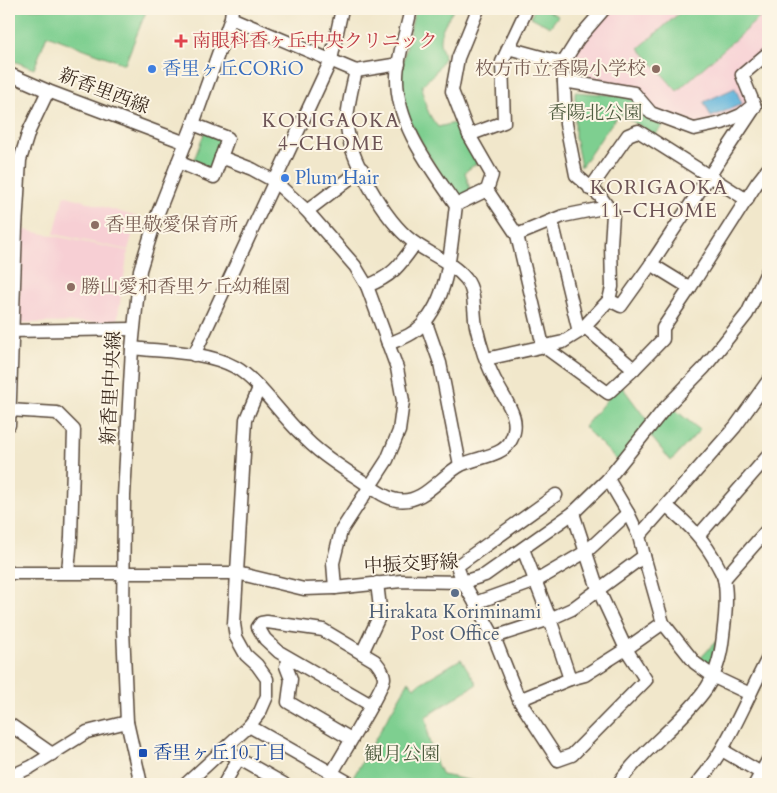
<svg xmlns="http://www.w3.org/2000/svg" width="777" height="793" font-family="Cardo,'Noto Serif JP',serif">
	<rect width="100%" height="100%" fill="#fcf5e5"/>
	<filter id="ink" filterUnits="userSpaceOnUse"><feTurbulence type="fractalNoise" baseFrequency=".02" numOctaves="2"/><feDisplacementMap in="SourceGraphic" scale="10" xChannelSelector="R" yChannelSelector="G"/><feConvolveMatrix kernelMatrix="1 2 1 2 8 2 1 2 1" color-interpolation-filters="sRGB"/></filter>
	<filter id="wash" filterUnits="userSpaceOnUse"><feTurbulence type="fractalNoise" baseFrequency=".0096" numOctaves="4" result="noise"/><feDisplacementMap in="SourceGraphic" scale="20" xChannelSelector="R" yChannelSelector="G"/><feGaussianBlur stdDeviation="1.12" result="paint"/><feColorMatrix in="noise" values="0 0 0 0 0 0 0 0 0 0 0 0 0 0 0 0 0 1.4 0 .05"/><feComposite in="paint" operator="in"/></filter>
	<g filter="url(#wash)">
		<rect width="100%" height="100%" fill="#f1e7cb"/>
		<!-- built -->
		<g fill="#f7cfd4">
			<polygon points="608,9 768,9 768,51 740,74 752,103 700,127 566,81 565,63"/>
			<polygon points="64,195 137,217 128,250 54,234"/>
			<polygon points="20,229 128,251 117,322 19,323"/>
		</g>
		<!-- green -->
		<g fill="#7ecf90" stroke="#5c7c57">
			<polygon points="9,9 147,9 125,64 47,35 34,69 9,59"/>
			<path d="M 415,9 L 454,9 C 448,19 439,30 440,43 C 441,48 444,53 444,58 L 434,74 L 422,85 C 424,102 427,114 438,127 L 459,122 L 477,163 L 465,172 L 471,193 L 458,202 L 440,175 L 406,114 L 400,75 Z"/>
			<polygon points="534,9 545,9 558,16 550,27 531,17"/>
			<polygon points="684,9 768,9 768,10 677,91 639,48"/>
			<path d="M 575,92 L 625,96 C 641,100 644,117 663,125 L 655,135 L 619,113 L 581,167 L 575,137 Z"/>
			<polygon points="205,131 221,138 208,171 192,165"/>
			<polygon points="620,384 649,423 619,462 584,427"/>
			<polygon points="674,409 700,430 671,461 649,434"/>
			<polygon points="716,641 712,671 698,661"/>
			<path d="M 461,659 L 477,684 L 425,717 C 429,723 427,729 428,737 C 431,750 436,763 442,775 L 488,784 L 356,784 L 351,781 L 409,681 L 414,687 Z"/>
		</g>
		<!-- water -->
		<polygon fill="#5fb3db" stroke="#4d6e7c" points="735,88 742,104 711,117 704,102"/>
	</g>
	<g filter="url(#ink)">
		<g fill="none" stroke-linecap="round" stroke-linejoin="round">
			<!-- minor casing -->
			<g stroke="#564638" stroke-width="15">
				<g id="minor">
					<polyline points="604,9 578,39 563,63 566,124 576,175 600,196 613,214 611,244 612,287 609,300 621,306 651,264 755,107 742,75 768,53"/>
					<polyline points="231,18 356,71 399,64"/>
					<polyline points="508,48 563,63"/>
					<polyline points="9,74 48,91 186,143"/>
					<polyline points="564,81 634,93 651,113 694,129 722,123 741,115 752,106"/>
					<polyline points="469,135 504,122 502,62 525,13 524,9"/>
					<polyline points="221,157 252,169 274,181 307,211 355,266 367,286 397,368 403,401 399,431 387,460 341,531 333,563 335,588"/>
					<polyline points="178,162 214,177 228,138 193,124"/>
					<polyline points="590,189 628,135 638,131 747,200"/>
					<polyline points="487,190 517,235 543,346 608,393 634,369 663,339 663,328 690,288"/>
					<polyline points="456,205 487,190 492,175 469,135 452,91 458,58 478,9"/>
					<polyline points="307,211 362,169"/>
					<polyline points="552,221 579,332"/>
					<polyline points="517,235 563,216 608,207"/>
					<polyline points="651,264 690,288 757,183 768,169"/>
					<path d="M 367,286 C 393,276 400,265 415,244"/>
					<polyline points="425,320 440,363 460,465"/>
					<polyline points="585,327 634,369"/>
					<polyline points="9,331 133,329"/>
					<path d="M 388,344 C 400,339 413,335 422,325 C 450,297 451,243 456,205 C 431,168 396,125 397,77 C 397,57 407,29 411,9"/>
					<path d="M 132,348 C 165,352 205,351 235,367 C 258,380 280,414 300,433 C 317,452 338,465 359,479 C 370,486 384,498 397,500 C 423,505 441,475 461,465 C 476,457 503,457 511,440 C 522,419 506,402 497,384 C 492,375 488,365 484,355 C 481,346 478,335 476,326 C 473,311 476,292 466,279 C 452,262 429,254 412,241 C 385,220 348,158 347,124 C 347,106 352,88 356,71"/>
					<polyline points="194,355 331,60 342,9"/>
					<polyline points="486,359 563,342 579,332 609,300"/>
					<polyline points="9,410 57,413 74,430 71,537 68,572"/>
					<polyline points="9,425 16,228 20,160 29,131 48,91"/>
					<polyline points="608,479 628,513 639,536"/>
					<polyline points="573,513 598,589 626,649 663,623"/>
					<polyline points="699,535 768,456"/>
					<polyline points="523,549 550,619 570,679 585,675 626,649 646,680 572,755 558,760 519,700 494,637 550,619 572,609 644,556 639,536 735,427 768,381"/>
					<polyline points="644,556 663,623 695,663 714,677 750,694"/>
					<polyline points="9,573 237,573 304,589 335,588 401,581 463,582 485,575 573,513 608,479 665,408 704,368 747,314 768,270"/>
					<polyline points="724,579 768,529"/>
					<polyline points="475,603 463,582 457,566 556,495"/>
					<polyline points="494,637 475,603 536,581 587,551 628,513"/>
					<polyline points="362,653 378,619 380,608 377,583"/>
					<polyline points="290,659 286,666 291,679 288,702 351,739"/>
					<polyline points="519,700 570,679"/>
					<polyline points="9,724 52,754"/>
					<polyline points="249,726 351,784"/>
					<polyline points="224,750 284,784"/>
					<polyline points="722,750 768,777"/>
					<path d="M 332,773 C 339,760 384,687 384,678 C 384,672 379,666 375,661 L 323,630 L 267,622 L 261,623 L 258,627 L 265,639 L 279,652 L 371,705"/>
					<polyline points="9,777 31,767 87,732 127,722"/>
					<polyline points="141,784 127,722 123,629 124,496 132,348 140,270 156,218 193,124 231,18 232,9"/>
					<polyline points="186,784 249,726 260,712 267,696 267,679 257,665 246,655 236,637 234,624 246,419 259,388"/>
					<polyline points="224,784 239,758"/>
					<path d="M 618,784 C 642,750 678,726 703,693 C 716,676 721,657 723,636 C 725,620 728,596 724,579 C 723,575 720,570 718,566 C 704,539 689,525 667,506"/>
					<path d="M 697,784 C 729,747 745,701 768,658"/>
					<polyline points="755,784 768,760"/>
				</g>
			</g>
			<!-- minor -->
			<use href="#minor" stroke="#fff" stroke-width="12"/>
		</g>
	</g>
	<!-- markers -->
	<path fill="#e0444e" stroke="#fcf5e5" stroke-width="2" d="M178.5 33.5h5v5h5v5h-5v5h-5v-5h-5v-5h5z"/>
	<g fill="#3f7fe0" stroke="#fcf5e5" stroke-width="2">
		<circle cx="152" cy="69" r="5"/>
		<circle cx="285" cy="178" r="5"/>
	</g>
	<g fill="#8d6e63" stroke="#fcf5e5" stroke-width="2">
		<circle cx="656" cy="69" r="5"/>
		<circle cx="95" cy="225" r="5"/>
		<circle cx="71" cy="287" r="5"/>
	</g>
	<circle fill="#5c6f8a" stroke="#fcf5e5" stroke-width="2" cx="455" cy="593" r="5"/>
	<rect fill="#1a4fb4" stroke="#fcf5e5" stroke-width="2" x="138" y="748" width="10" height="10" rx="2.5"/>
	<g text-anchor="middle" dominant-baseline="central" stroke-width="4" stroke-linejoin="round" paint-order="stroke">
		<!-- health labels -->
		<g font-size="19" fill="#be3a42" stroke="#fcf5e5" text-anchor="start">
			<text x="192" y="41">南眼科香ヶ丘中央クリニック</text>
		</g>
		<!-- shop labels -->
		<g font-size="19" fill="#366cbe" stroke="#fcf5e5" text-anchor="start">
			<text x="162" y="69">香里ヶ丘CORiO</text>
			<text x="295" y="178">Plum Hair</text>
		</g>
		<!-- education labels -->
		<g font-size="19" fill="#785e54" stroke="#fcf5e5" text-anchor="start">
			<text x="646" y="69" text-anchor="end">枚方市立香陽小学校</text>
			<text x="105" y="225">香里敬愛保育所</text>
			<text x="81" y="287">勝山愛和香里ケ丘幼稚園</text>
		</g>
		<!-- street labels -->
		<g font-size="19" fill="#3b2a1e" stroke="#fcf5e5">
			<text transform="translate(104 91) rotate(21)">新香里西線</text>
			<text transform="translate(111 388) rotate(-87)">新香里中央線</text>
			<text transform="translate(411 564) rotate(-3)">中振交野線</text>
		</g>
		<!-- park labels -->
		<g font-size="19" fill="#4f5c40" stroke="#fcf5e5">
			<text x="595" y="113">香陽北公園</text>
			<text x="402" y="754">観月公園</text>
		</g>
		<!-- service labels -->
		<g font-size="19" fill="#4e5e75" stroke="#fcf5e5">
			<text x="455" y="612">Hirakata Koriminami<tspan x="455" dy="22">Post Office</tspan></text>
		</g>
		<!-- transit labels -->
		<g font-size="19" fill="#164399" stroke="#fcf5e5" text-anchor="start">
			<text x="153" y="753">香里ヶ丘10丁目</text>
		</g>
		<!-- neighbourhood labels -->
		<g font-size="20" letter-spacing="1" fill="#6d5456" stroke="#fcf5e5">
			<text x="331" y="120">KORIGAOKA<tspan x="331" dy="23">4-CHOME</tspan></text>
			<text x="659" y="187">KORIGAOKA<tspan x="659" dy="23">11-CHOME</tspan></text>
		</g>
	</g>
	<!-- margin -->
	<rect width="777" height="793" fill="none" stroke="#fcf5e5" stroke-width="30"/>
</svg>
